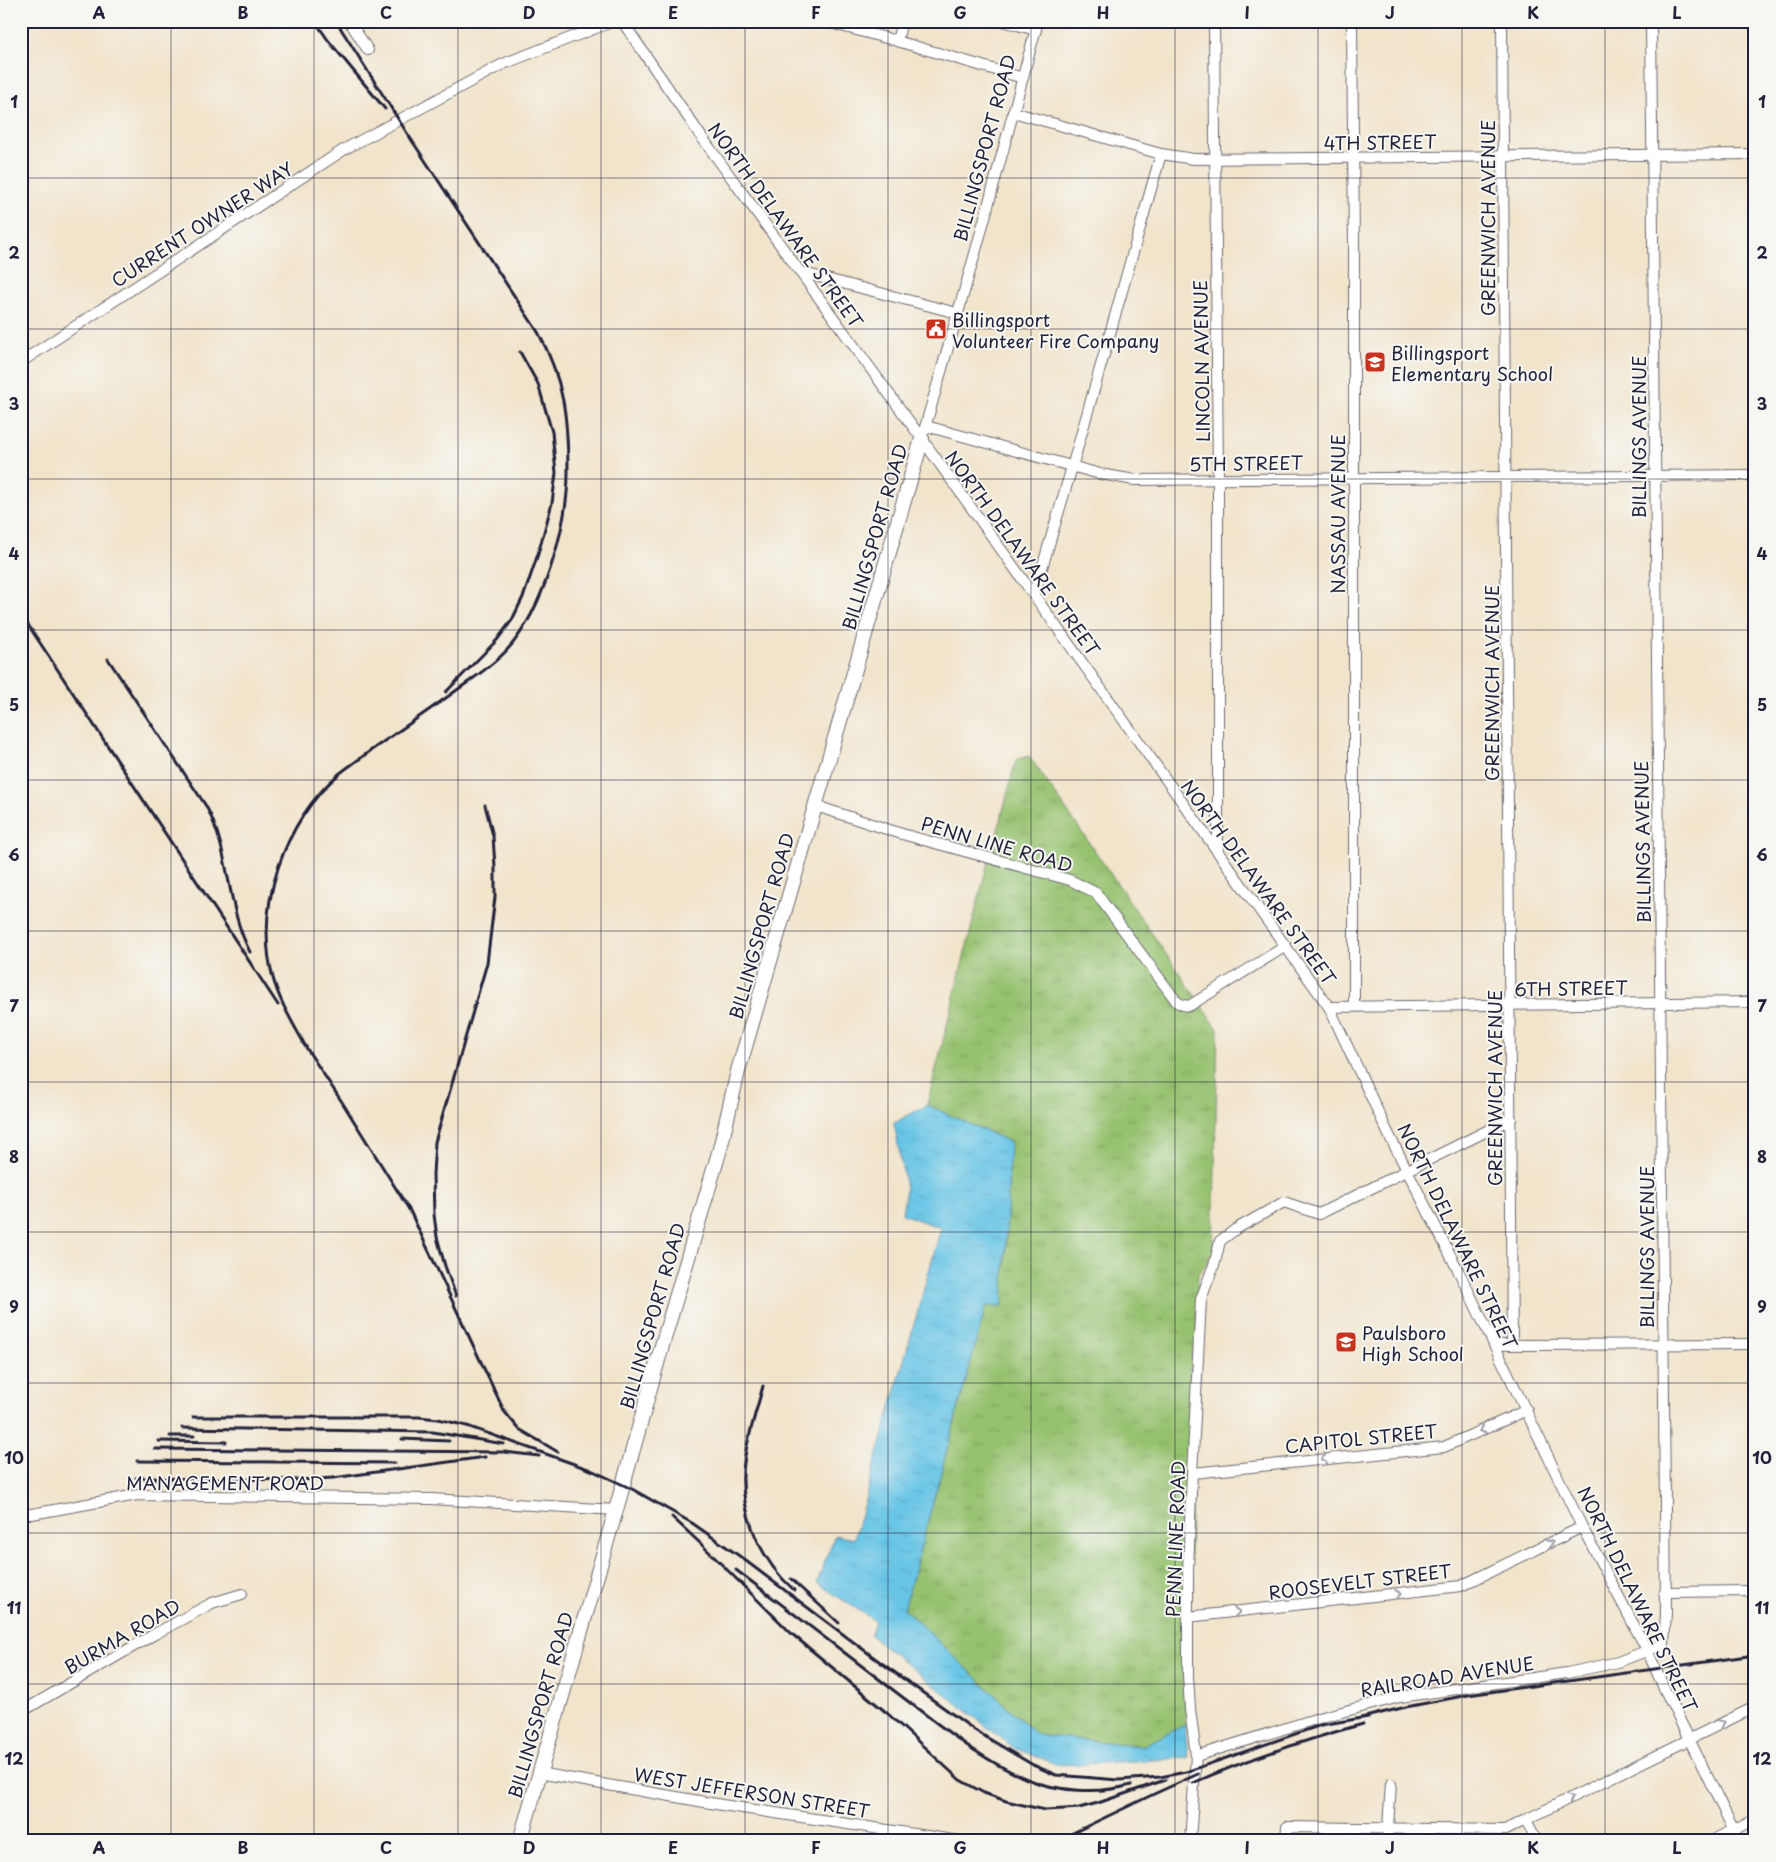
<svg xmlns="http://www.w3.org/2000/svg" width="1776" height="1862" font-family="'Playpen Sans',sans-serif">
	<defs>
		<pattern id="park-tufts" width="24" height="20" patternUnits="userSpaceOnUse" patternTransform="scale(1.25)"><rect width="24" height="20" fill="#96c26f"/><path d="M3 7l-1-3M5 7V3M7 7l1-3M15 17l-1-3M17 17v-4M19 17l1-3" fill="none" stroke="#81a661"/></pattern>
		<pattern id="water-ripples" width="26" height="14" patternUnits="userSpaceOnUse" patternTransform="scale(1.25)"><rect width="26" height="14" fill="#68c5e6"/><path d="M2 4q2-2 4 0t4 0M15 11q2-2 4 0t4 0" fill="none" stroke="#5aa9c6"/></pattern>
	</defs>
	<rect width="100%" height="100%" fill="#f6f6f2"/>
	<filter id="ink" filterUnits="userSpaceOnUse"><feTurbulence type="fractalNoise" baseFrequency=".02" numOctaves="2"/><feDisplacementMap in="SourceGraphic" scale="10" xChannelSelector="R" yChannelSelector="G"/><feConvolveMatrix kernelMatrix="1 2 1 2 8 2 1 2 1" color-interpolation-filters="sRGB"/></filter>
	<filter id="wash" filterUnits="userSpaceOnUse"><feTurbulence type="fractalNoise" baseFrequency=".0096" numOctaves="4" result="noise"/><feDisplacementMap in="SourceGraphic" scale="20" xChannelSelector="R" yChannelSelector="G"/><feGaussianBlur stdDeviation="1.12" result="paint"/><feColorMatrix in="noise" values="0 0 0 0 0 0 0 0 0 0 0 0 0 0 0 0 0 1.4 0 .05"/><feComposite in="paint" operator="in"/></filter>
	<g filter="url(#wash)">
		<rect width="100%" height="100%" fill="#f1e4cb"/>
		<!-- park -->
		<polygon fill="url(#park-tufts)" stroke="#5c7255" points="1029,756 1218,1029 1213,1255 1198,1274 1185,1725 1142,1746 1037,1735 904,1609 986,1305 1003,1306 1010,1142 927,1105 986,869 994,846 1016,760"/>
		<!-- water -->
		<polygon fill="url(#water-ripples)" stroke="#457490" points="927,1105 1010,1142 1003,1306 986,1306 904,1609 1037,1735 1142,1746 1185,1725 1188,1758 1059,1765 1014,1748 870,1635 875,1621 817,1583 835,1535 854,1539 941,1228 902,1214 906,1189 894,1123"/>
	</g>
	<g filter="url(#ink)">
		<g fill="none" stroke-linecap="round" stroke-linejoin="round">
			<!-- street casing -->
			<g stroke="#6a666d" stroke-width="12">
				<g id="street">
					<polyline points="349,21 368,50"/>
					<polyline points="622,21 703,139 922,439 1329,1007 1388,1133 1461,1276 1582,1527 1647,1650 1663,1686 1739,1841"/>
					<polyline points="823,21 897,41 1023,78"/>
					<polyline points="1003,21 1036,30"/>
					<polyline points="1214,21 1218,479 1218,851"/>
					<polyline points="1352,21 1354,246 1354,1006"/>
					<polyline points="1502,21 1512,1345"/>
					<polyline points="897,41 902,21"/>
					<polyline points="1013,112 1161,154 1194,159 1755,154"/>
					<polyline points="800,272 957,313"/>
					<polyline points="21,362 345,149 503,64 614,21"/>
					<polyline points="926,426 1100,474 1135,480 1755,475"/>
					<polyline points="924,431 978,243 1038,21"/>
					<polyline points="1034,595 1072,467 1161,154"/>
					<polyline points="816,806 902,834 1070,880 1096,893 1177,1002 1183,1005 1189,1006 1286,946"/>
					<polyline points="1329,1007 1755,1002"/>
					<polyline points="1494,1345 1755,1344"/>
					<polyline points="1193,1473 1444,1447 1527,1410"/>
					<polyline points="21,1514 32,1514 137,1495 431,1499 616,1510"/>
					<polyline points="1665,1592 1755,1591"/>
					<polyline points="1188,1617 1461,1586 1582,1527"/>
					<polyline points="21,1712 153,1635 212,1603 242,1594"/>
					<polyline points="1196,1756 1322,1717 1400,1697 1567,1673 1618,1662 1664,1644 1666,1613 1651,21"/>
					<polyline points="539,1773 722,1805 960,1841"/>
					<polyline points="1526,1820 1537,1841"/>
					<polyline points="1190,1841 1196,1756 1190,1709 1188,1676 1188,1571 1191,1494 1201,1299 1215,1262 1220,1241 1236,1229 1284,1202 1319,1214 1511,1119"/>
					<polyline points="1286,1841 1287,1827 1505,1830 1755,1707"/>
					<polyline points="1387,1841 1391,1784"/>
					<polyline points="1711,1841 1755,1819"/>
				</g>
			</g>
			<!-- secondary casing -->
			<g stroke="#6a666d" stroke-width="16">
				<polyline id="secondary" points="520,1841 616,1510 661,1349 720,1149 738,1071 922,439"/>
			</g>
			<!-- street -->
			<use href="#street" stroke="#fff" stroke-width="10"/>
			<!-- secondary -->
			<use href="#secondary" stroke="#fff" stroke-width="14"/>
			<!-- rail -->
			<g stroke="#22223b" stroke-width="3">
				<polyline points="315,21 328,40 385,109"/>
				<polyline points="21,614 278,1005"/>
				<path d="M 108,659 L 206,806 C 231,853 226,906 250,952"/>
				<polyline points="446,692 497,640 512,620 524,595 538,554 552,503 556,473 552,432 538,384 520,352"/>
				<polyline points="303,1043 342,1102 410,1211 504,1411 519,1429 558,1452"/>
				<path d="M 306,1047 C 294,1025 280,1003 273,978 C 254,908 284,821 339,774 C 349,766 360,759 370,751 C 399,731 428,711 457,690 C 474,678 492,666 507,650 C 543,611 568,525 568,472 C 568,418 564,380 538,332 L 407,133 L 336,21"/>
				<polyline points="456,1296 445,1266 437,1237 434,1215 433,1174 435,1142 487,963 495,897 495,867 493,836 485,805"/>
				<path d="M 763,1386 C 757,1409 749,1432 745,1456 C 736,1504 758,1558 794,1590"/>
				<polyline points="193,1417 419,1417 438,1419 467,1426 591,1470 632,1489 692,1523 738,1555 876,1659 976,1731 1033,1765 1056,1775 1119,1780 1160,1777 1186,1772 1321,1725 1368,1717"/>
				<polyline points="182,1428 433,1432 504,1444"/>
				<polyline points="170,1436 194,1436"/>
				<polyline points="402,1439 449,1441"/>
				<polyline points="159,1441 226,1442"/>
				<polyline points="155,1449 504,1452 539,1456"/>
				<polyline points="137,1461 395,1463"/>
				<polyline points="136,1478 300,1480 333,1478 485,1457"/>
				<polyline points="672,1517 700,1543 792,1634 887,1713 960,1780 984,1793 1006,1801 1045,1810 1065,1809 1079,1808 1098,1803 1165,1780"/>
				<path d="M 736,1570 C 792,1612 846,1654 901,1696 C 941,1726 981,1760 1027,1779 C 1058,1792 1099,1794 1131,1785"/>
				<polyline points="791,1579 839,1623"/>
				<polyline points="1361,1718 1406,1707 1468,1695 1755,1655"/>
				<path d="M 1193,1783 C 1248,1759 1305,1740 1363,1724"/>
				<polyline points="1056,1841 1154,1794 1198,1774"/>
			</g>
		</g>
		<!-- one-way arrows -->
		<defs><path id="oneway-chevron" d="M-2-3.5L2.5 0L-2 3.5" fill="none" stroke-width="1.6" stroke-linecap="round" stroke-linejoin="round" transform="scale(1.25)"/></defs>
		<g stroke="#9c9ca7">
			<use href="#oneway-chevron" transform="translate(1482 1430) rotate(157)"/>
			<use href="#oneway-chevron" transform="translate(1324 1459) rotate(174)"/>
			<use href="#oneway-chevron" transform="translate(1550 1543) rotate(-27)"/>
			<use href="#oneway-chevron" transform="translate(1398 1594) rotate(-6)"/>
			<use href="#oneway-chevron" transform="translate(1237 1612) rotate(-6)"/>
			<use href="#oneway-chevron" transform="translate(1722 1723) rotate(-26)"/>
			<use href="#oneway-chevron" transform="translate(1570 1798) rotate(-26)"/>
		</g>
	</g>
	<!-- grid -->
	<path fill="none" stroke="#22223b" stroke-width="1" stroke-opacity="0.55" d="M 171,21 L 171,1841M 314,21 L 314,1841M 458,21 L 458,1841M 601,21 L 601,1841M 745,21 L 745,1841M 888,21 L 888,1841M 1031,21 L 1031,1841M 1175,21 L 1175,1841M 1318,21 L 1318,1841M 1462,21 L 1462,1841M 1605,21 L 1605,1841M 21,178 L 1755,178M 21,329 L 1755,329M 21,479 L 1755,479M 21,630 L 1755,630M 21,780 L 1755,780M 21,931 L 1755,931M 21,1082 L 1755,1082M 21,1232 L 1755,1232M 21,1383 L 1755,1383M 21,1533 L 1755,1533M 21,1684 L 1755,1684"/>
	<!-- icons -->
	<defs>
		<g id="civic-square" transform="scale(1.125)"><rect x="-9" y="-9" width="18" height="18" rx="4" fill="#c8321e" stroke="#f6f6f2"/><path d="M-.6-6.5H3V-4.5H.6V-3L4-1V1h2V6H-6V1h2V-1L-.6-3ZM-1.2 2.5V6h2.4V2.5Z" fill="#fff"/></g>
		<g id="school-square" transform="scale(1.125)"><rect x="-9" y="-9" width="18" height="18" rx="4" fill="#c8321e" stroke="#f6f6f2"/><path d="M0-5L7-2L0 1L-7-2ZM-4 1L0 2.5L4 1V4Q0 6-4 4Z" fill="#fff"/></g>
	</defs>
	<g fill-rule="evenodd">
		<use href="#civic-square" x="936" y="329"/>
		<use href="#school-square" x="1375" y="362"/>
		<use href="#school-square" x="1346" y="1342"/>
	</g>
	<g text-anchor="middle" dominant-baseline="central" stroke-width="4" stroke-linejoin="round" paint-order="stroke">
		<!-- street labels -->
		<g font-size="18" fill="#22223b" stroke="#f6f6f2">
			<text transform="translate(1380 142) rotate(-1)">4TH STREET</text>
			<text transform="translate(984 148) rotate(-75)">BILLINGSPORT ROAD</text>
			<text transform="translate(1487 218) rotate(-90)">GREENWICH AVENUE</text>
			<text transform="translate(202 224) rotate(-33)">CURRENT OWNER WAY</text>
			<text transform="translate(786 225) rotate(54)">NORTH DELAWARE STREET</text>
			<text transform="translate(1201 361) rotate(-91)">LINCOLN AVENUE</text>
			<text transform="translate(1638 437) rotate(-90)">BILLINGS AVENUE</text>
			<text transform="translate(1246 463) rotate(-1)">5TH STREET</text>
			<text transform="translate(1337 514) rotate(-90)">NASSAU AVENUE</text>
			<text transform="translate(874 537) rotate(-74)">BILLINGSPORT ROAD</text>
			<text transform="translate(1023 553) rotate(54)">NORTH DELAWARE STREET</text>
			<text transform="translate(1491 683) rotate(-90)">GREENWICH AVENUE</text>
			<text transform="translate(1642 842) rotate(-91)">BILLINGS AVENUE</text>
			<text transform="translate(997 844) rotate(16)">PENN LINE ROAD</text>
			<text transform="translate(1259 882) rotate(54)">NORTH DELAWARE STREET</text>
			<text transform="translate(761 926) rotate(-74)">BILLINGSPORT ROAD</text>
			<text transform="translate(1571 988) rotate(-1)">6TH STREET</text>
			<text transform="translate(1494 1088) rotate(-90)">GREENWICH AVENUE</text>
			<text transform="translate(1458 1236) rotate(64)">NORTH DELAWARE STREET</text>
			<text transform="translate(1646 1247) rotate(-90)">BILLINGS AVENUE</text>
			<text transform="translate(652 1316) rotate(-74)">BILLINGSPORT ROAD</text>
			<text transform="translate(1361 1438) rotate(-6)">CAPITOL STREET</text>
			<text x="225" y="1482">MANAGEMENT ROAD</text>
			<text transform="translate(1175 1539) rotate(-88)">PENN LINE ROAD</text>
			<text transform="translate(1360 1581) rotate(-7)">ROOSEVELT STREET</text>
			<text transform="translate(1638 1599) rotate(64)">NORTH DELAWARE STREET</text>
			<text transform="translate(122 1636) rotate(-30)">BURMA ROAD</text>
			<text transform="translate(1447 1676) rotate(-9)">RAILROAD AVENUE</text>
			<text transform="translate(540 1705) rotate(-74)">BILLINGSPORT ROAD</text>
			<text transform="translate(752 1792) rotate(9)">WEST JEFFERSON STREET</text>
		</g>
		<!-- poi labels -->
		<g font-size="18" fill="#22223b" stroke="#f6f6f2" text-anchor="start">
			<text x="952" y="319">Billingsport<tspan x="952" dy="21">Volunteer Fire Company</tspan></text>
			<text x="1391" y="352">Billingsport<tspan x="1391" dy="21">Elementary School</tspan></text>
			<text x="1362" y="1332">Paulsboro<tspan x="1362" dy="21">High School</tspan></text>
		</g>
	</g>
	<!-- margin -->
	<rect width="1776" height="1862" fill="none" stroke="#f6f6f2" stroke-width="55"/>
	<rect x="28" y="28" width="1720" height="1806" fill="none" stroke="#22223b" stroke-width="2"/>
	<g font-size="16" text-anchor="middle" font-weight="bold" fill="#22223b">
		<text x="99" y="19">A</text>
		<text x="243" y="19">B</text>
		<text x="386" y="19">C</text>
		<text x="529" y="19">D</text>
		<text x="673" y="19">E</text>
		<text x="816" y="19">F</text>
		<text x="960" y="19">G</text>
		<text x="1103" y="19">H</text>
		<text x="1247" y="19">I</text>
		<text x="1390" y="19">J</text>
		<text x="1533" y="19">K</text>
		<text x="1677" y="19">L</text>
		<text x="14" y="108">1</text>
		<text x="1762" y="108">1</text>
		<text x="14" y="259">2</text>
		<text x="1762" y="259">2</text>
		<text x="14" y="410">3</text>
		<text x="1762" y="410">3</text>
		<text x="14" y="560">4</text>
		<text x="1762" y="560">4</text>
		<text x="14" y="711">5</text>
		<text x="1762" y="711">5</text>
		<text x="14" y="861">6</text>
		<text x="1762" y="861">6</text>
		<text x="14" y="1012">7</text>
		<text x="1762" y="1012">7</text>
		<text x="14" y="1163">8</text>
		<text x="1762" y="1163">8</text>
		<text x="14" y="1313">9</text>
		<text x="1762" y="1313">9</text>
		<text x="14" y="1464">10</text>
		<text x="1762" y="1464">10</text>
		<text x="14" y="1614">11</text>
		<text x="1762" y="1614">11</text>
		<text x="14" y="1765">12</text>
		<text x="1762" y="1765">12</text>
		<text x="99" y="1854">A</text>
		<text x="243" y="1854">B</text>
		<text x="386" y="1854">C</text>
		<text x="529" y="1854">D</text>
		<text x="673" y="1854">E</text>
		<text x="816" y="1854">F</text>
		<text x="960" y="1854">G</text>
		<text x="1103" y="1854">H</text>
		<text x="1247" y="1854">I</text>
		<text x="1390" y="1854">J</text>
		<text x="1533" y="1854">K</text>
		<text x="1677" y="1854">L</text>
	</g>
</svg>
